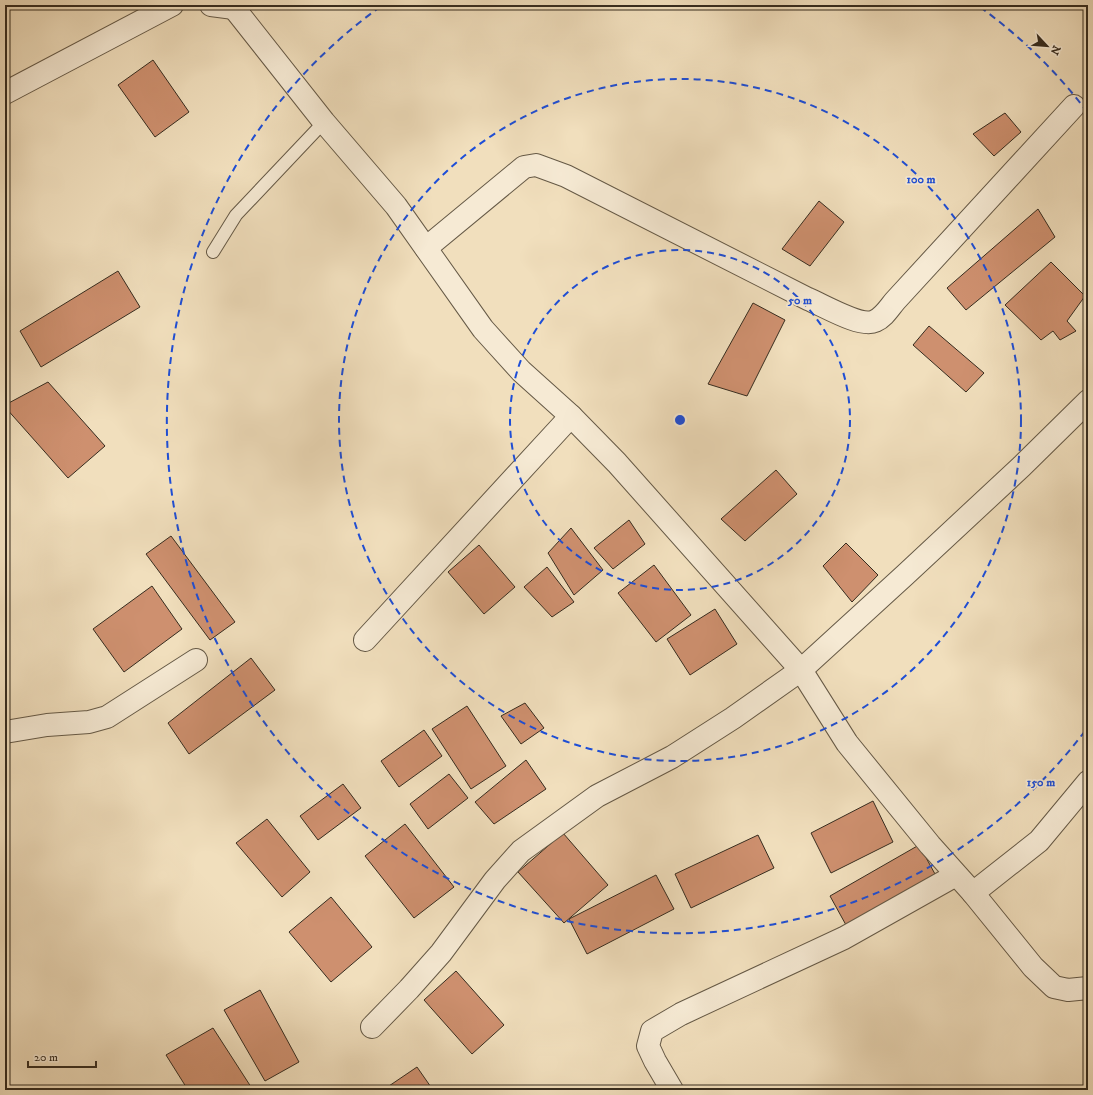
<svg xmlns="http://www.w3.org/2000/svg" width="1093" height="1095" font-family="'IM FELL DW Pica',serif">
	<rect width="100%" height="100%" fill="#f1dfbd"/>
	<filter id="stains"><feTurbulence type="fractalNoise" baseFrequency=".005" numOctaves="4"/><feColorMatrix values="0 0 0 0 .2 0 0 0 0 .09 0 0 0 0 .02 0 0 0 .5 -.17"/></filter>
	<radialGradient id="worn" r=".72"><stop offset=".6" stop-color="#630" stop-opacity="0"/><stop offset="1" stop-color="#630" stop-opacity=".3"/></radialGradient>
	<!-- building -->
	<g fill="#ce906f" stroke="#362c1f">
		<polygon points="153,60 189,112 155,137 118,85"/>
		<polygon points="1005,113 1021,132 994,156 973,134"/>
		<polygon points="819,201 844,222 810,266 782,249"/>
		<polygon points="1038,209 1055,237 966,310 947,288"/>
		<polygon points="1051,262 1085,296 1067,321 1076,331 1060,340 1053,331 1041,340 1005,305"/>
		<polygon points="118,271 140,307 41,367 20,331"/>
		<polygon points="753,303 785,320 747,396 708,384"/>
		<polygon points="929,326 984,373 966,392 913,345"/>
		<polygon points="48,382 105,446 68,478 5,407 5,405"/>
		<polygon points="776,470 797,494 745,541 721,519"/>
		<polygon points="629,520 645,544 613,569 594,548"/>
		<polygon points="571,528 603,570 574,595 548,553"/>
		<polygon points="171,536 235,622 210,640 146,554"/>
		<polygon points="846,543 878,575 852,602 823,566"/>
		<polygon points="479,545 515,587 484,614 448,572"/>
		<polygon points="654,565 691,615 656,642 618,593"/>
		<polygon points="547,567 574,602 552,617 524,587"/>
		<polygon points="152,586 182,629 124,672 93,629"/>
		<polygon points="715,609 737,644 690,675 667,639"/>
		<polygon points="251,658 275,690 189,754 168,723"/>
		<polygon points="525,703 544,728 521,744 501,716"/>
		<polygon points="467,706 506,766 471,789 432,729"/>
		<polygon points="424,730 442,756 399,787 381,761"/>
		<polygon points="526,760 546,789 494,824 475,802"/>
		<polygon points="449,774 468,798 428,829 410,804"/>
		<polygon points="343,784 361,808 318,840 300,816"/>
		<polygon points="873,801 893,842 831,873 811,833"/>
		<polygon points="267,819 310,872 282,897 236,843"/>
		<polygon points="405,824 454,887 414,918 365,856"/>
		<polygon points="563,833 608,885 564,923 518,872"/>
		<polygon points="758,835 774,868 691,908 675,874"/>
		<polygon points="919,845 935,874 846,925 830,896"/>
		<polygon points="656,875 674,909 587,954 569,919"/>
		<polygon points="331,897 372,947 331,982 289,932"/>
		<polygon points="456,971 504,1025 472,1054 424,1000"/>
		<polygon points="260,990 299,1062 265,1081 224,1010"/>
		<polygon points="213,1028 253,1090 188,1090 166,1055"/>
		<polygon points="417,1067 433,1090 387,1090 386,1088"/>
	</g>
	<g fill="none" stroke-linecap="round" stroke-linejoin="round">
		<!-- service casing -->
		<g stroke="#655946" stroke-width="14">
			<polyline id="service" points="213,252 236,215 324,122"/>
		</g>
		<!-- minor casing -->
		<g stroke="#655946" stroke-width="24">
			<g id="minor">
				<polyline points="211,5 234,8 240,5"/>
				<polyline points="234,8 324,122 396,206 483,329 521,371 571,416 617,463 801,670 847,743 930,845 973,893 1033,967 1054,987 1068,990 1088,988"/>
				<polyline points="5,93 172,5"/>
				<path d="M 426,248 L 524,167 L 536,165 L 566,176 L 808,299 C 823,305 861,328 875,321 C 884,317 889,308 895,301 L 1074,106"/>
				<polyline points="365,640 571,416"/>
				<polyline points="5,732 47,725 89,722 107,717 196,660"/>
				<polyline points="973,893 1039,841 1088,782"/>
				<polyline points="372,1027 409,989 441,953 495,880 521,851 597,796 672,757 733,718 801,670 905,575 1022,466 1088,401"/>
				<polyline points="672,1090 655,1061 648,1046 652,1031 681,1014 844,938 956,875"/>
			</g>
		</g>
		<!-- service -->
		<use href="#service" stroke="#f6ead4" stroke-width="12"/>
		<!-- minor -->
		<use href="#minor" stroke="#f6ead4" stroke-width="22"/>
	</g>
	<!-- distance rings -->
	<g fill="none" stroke="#1d4ed8" stroke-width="2" stroke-dasharray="7 5">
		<circle cx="680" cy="420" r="170"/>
		<circle cx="680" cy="420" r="341"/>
		<path d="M1085 731A511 511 0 1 1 380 7M980 7A511 511 0 0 1 1085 109"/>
	</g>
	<circle cx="680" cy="420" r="6" fill="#1d4ed8" stroke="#f6ead4" stroke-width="2"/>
	<g font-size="12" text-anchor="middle" font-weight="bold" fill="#1d4ed8" stroke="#f6ead4" stroke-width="3.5" stroke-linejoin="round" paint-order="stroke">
		<text x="921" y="183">100 m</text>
		<text x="800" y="304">50 m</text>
		<text x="1041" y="786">150 m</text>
	</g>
	<!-- margin -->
	<rect width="1093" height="1095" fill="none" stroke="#f1dfbd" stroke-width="20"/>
	<rect x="6" y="6" width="1081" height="1083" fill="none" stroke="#362c1f" stroke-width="2"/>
	<rect x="10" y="10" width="1073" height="1075" fill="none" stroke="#362c1f"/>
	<!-- north arrow -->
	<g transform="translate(1047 46) rotate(116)" stroke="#f6ead4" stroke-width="3" paint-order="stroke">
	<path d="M0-3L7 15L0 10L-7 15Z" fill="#362c1f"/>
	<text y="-6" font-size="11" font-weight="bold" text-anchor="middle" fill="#362c1f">N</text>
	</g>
	<!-- scale -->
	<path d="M28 1061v6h68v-6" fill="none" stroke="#362c1f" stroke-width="2"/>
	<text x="34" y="1061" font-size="12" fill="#362c1f" stroke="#f6ead4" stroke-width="3" paint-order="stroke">20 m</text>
	<rect width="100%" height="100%" filter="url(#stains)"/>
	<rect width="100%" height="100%" fill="url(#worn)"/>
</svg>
